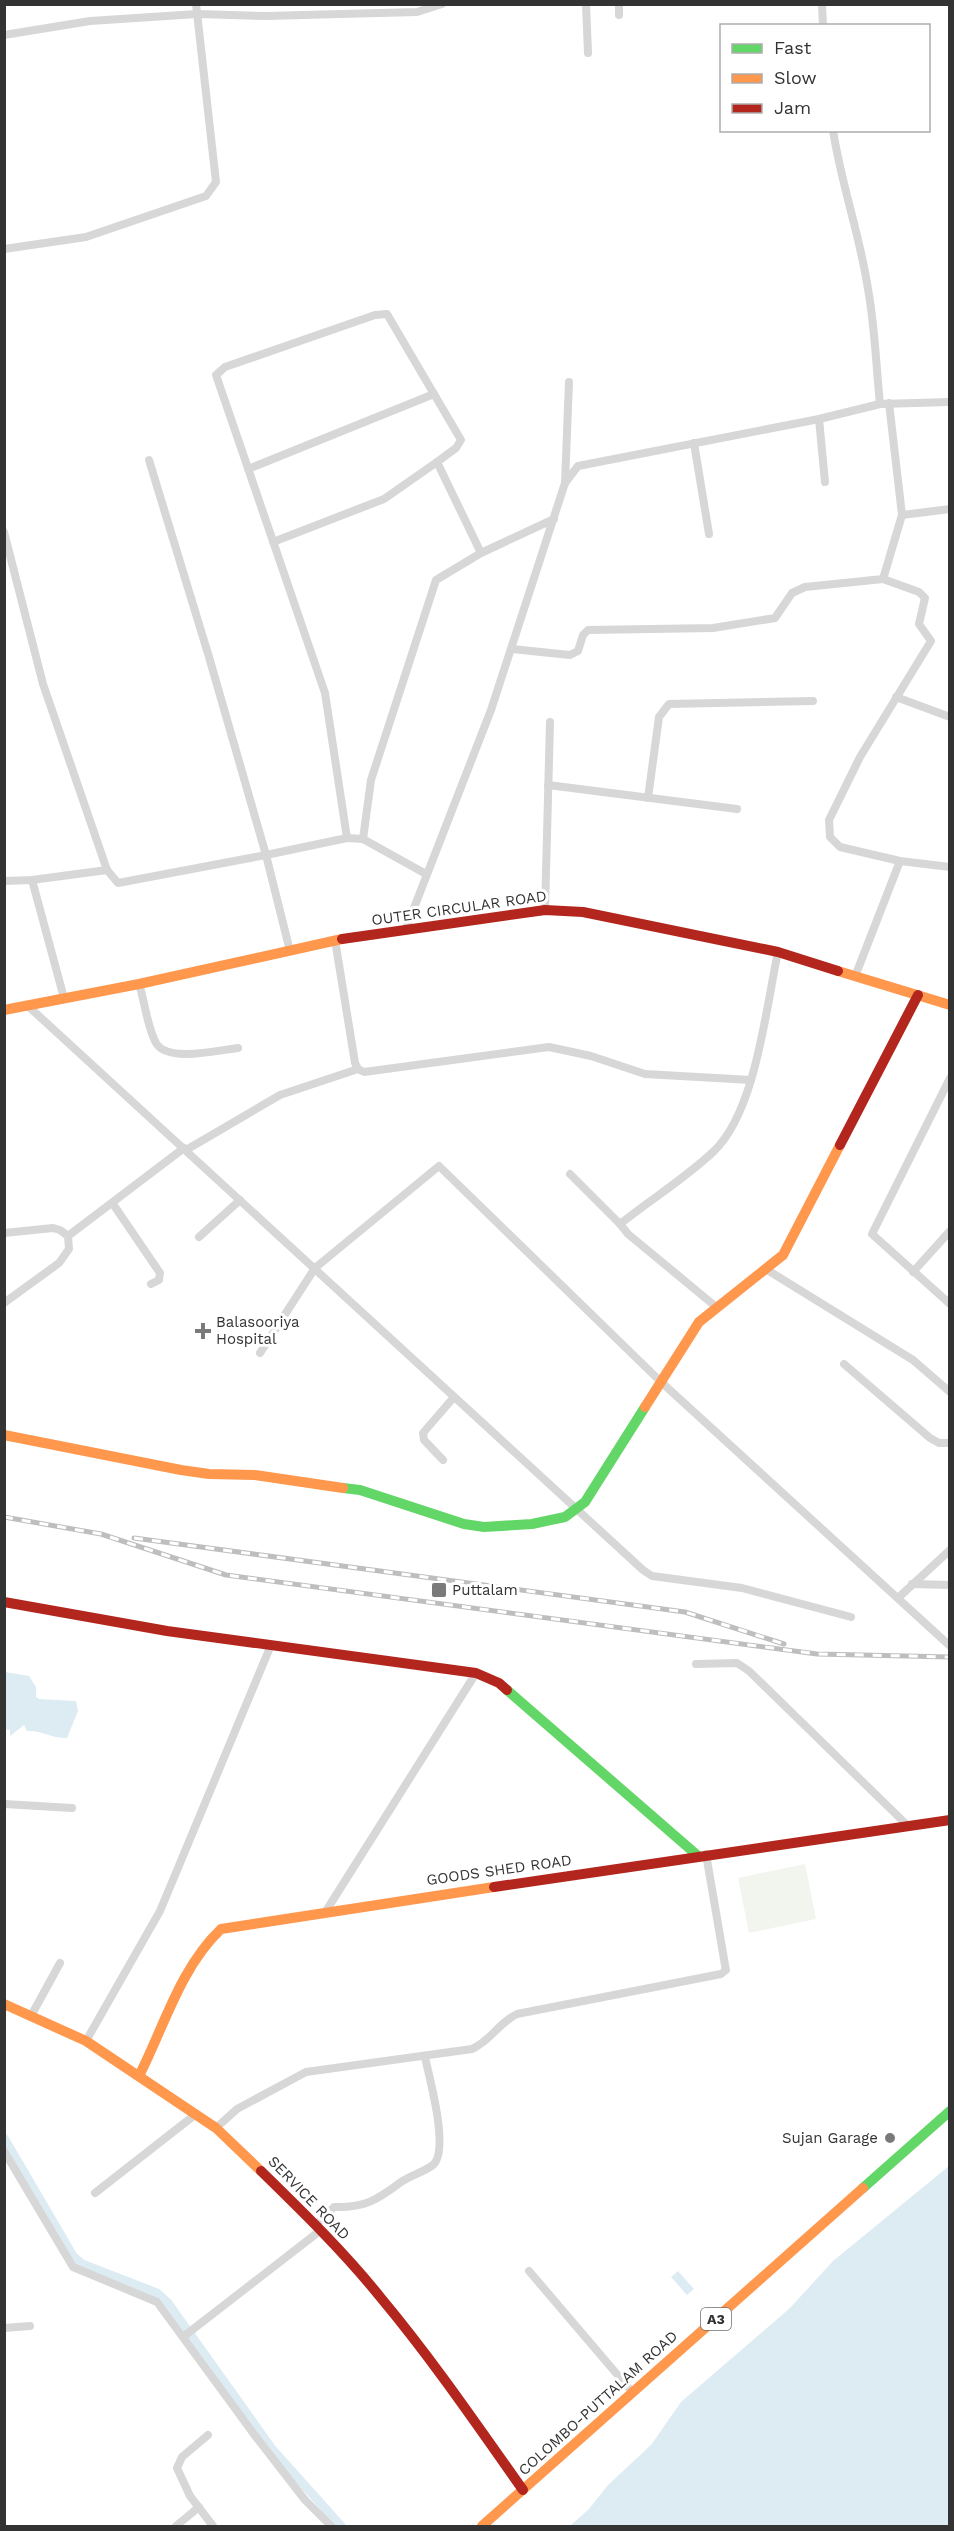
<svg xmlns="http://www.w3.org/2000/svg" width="954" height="2531" font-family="'Work Sans',sans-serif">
	<rect width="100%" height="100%" fill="#fff"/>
	<!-- green -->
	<polygon fill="#f1f5ed" points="805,1864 816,1919 749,1933 738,1878"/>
	<!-- water -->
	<g fill="#ddebf3">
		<path d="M 5,1672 L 29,1676 L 36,1687 L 36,1697 L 39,1699 L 76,1701 L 78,1711 L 67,1738 C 49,1738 42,1730 27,1731 L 24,1725 L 10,1736 L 10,1730 L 5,1729 Z"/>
		<polygon points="949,2166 949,2526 570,2526 589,2509 608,2485 651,2445 681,2402 790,2308 833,2261"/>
		<polygon points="678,2271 694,2289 687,2295 671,2277"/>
	</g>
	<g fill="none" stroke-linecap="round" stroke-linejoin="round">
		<!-- canal -->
		<polyline stroke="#ddebf3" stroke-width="9" points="4,2138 73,2256 82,2264 157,2293 168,2303 272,2449 341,2526"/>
		<!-- street -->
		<g stroke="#d7d7d7" stroke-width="8">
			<polyline points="586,4 588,53"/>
			<polyline points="619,4 619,15"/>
			<polyline points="822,4 823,26"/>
			<polyline points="4,35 90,21 197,14 266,16 417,12 442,4"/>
			<path d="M 833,130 C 841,184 860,235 868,289 C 875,327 876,366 880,404"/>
			<polyline points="4,249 86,237 206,196 216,182 196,4"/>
			<polyline points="819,419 825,482"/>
			<polyline points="694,443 709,534"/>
			<polyline points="149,460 209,657 266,855 347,838 363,839 426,874"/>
			<polyline points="248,469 434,394"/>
			<polyline points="565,483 569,382"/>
			<polyline points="902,515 950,509"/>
			<polyline points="4,532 43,684 107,870 32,880 4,881"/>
			<polyline points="273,542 384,499 437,462"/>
			<polyline points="512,649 570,655 578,651 583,635 588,630 713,628 775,618 792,593 805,587 883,579 902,515 889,403"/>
			<polyline points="896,697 950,717"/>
			<polyline points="548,785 737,809"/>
			<polyline points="648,798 659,717 669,704 813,701"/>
			<polyline points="347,838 325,693 216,375 225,367 375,315 387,314 461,440 456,448 437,462 481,553 554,519"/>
			<polyline points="363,839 371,780 436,580 481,553"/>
			<polyline points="900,861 950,867"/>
			<polyline points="107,870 118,883 266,855 290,951"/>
			<polyline points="32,880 64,998"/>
			<polyline points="545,910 550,722"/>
			<polyline points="405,931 491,710 565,483 578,466 819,419 880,404 950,402"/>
			<polyline points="335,940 355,1063 358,1069 364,1072 549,1047 591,1056 645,1074 751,1080"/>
			<polyline points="856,974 900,861 840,847 830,837 829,820 860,757 931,641 919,624 925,598 919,592 883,579"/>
			<path d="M 139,984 C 145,1002 147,1027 156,1043 C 168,1063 219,1050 238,1048"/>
			<polyline points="28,1006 643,1570 652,1576 742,1588 851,1617"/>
			<polyline points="950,1078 872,1234 950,1304"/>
			<polyline points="186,1150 280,1095 358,1069"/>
			<polyline points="570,1174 620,1224"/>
			<polyline points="113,1204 160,1273 159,1280 151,1284"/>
			<polyline points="4,1233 53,1228 60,1230 68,1236 184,1148"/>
			<polyline points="199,1237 240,1200"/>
			<polyline points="769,1271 913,1360 950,1392"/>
			<polyline points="913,1272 950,1231"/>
			<polyline points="4,1303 59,1263 69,1249 68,1236"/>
			<path d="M 715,1306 L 628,1234 L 620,1224 C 651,1199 686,1178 714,1151 C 756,1111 766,1007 778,952"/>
			<polyline points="260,1353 315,1268 439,1166 660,1381 950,1646"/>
			<polyline points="844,1364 930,1438 939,1443 950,1443"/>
			<polyline points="443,1460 424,1440 423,1433 454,1397"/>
			<polyline points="912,1584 950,1585"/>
			<polyline points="898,1598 950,1550"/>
			<polyline points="696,1664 737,1663 749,1671 908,1826"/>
			<polyline points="4,1804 72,1808"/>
			<polyline points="326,1911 476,1673"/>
			<polyline points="31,2016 60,1963"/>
			<polyline points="86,2041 160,1911 271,1645"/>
			<path d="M 216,2128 L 237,2109 L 306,2072 L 472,2049 C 492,2040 498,2023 517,2014 L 721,1974 L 726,1970 L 725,1965 L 706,1854"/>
			<polyline points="4,2151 73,2267 157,2302 253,2433 305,2500 331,2526"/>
			<polyline points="95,2193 196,2114"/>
			<path d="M 316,2225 L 334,2207 C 365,2208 377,2200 401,2182 C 411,2175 424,2172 433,2165 C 450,2150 429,2077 425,2057"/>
			<polyline points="529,2271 633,2393"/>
			<polyline points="4,2328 30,2326"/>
			<polyline points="183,2337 321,2230"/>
			<polyline points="208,2435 182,2457 177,2468 190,2496 213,2526"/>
			<polyline points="176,2526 199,2507"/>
		</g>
		<!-- fast -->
		<g stroke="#63d668" stroke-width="10">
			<polyline points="343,1488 360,1490 464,1524 484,1527 532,1524 565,1517 585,1502 645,1407"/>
			<polyline points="507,1690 697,1855"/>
			<polyline points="863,2188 950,2111"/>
		</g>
		<!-- slow -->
		<g stroke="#ff974d" stroke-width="10">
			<polyline points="838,971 950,1005"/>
			<polyline points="4,1010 139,984 342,939"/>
			<polyline points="645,1407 699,1322 783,1255 840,1145"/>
			<polyline points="4,1435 181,1470 209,1474 255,1475 343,1488"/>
			<polyline points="4,2004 86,2041 216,2128 261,2171"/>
			<path d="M 139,2076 C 164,2027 180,1968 221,1929 L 494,1887"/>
			<polyline points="482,2526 863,2188"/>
		</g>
		<!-- jam -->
		<g stroke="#b3261e" stroke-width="10">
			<polyline points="342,939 545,910 583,912 778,952 838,971"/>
			<polyline points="840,1145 918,995"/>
			<polyline points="4,1602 167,1631 476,1673 499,1683 507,1690"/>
			<polyline points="494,1887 950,1820"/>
			<path d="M 261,2171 C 303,2212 345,2253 381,2298 C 432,2359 477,2425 523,2490"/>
		</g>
		<!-- rail casing -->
		<g stroke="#bebebe" stroke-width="5">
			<g id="rail">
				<polyline points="4,1517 101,1534 226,1575 817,1654 950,1657"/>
				<polyline points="134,1538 685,1612 784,1644"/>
			</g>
		</g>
		<!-- rail -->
		<use href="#rail" stroke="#fff" stroke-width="3" stroke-dasharray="9" stroke-linecap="butt"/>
	</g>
	<!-- markers -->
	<g fill="#7a7a7a" stroke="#fff" stroke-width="2">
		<path d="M200 1322h6v6h6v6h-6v6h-6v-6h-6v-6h6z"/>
		<rect x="431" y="1582" width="16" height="16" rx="3"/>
		<circle cx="890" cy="2138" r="6"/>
	</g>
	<g text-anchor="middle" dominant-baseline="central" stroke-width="6" stroke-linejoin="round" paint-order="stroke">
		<!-- shield labels -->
		<rect fill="#fff" stroke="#707070" stroke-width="1.5" x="701" y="2308" width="30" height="22" rx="4.5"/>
		<g font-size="14" font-weight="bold" fill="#333">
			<text x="716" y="2319">A3</text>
		</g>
		<!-- street labels -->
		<g font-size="15" fill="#333" stroke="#fff">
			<text transform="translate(459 908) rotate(-8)">OUTER CIRCULAR ROAD</text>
			<text transform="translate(499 1870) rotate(-8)">GOODS SHED ROAD</text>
			<text transform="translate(309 2198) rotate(46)">SERVICE ROAD</text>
			<text transform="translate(598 2403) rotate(-42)">COLOMBO-PUTTALAM ROAD</text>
		</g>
		<!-- poi labels -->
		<g font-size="15" fill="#333" stroke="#fff" text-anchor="start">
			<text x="216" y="1322">Balasooriya<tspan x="216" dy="17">Hospital</tspan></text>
			<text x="452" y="1590">Puttalam</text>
			<text x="878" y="2138" text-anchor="end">Sujan Garage</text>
		</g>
	</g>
	<!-- border -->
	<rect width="954" height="2531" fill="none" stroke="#333333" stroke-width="12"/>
	<!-- legend -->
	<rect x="720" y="24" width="210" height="108" fill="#ffffff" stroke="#adadad" stroke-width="1.5"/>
	<rect x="732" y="44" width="30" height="9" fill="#63d668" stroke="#adadad" stroke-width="1.5"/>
	<text x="774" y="54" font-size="18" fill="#333333">Fast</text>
	<rect x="732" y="74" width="30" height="9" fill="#ff974d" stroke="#adadad" stroke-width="1.5"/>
	<text x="774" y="84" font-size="18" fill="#333333">Slow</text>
	<rect x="732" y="104" width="30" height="9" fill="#b3261e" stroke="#adadad" stroke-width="1.5"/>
	<text x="774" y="114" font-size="18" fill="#333333">Jam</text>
</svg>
